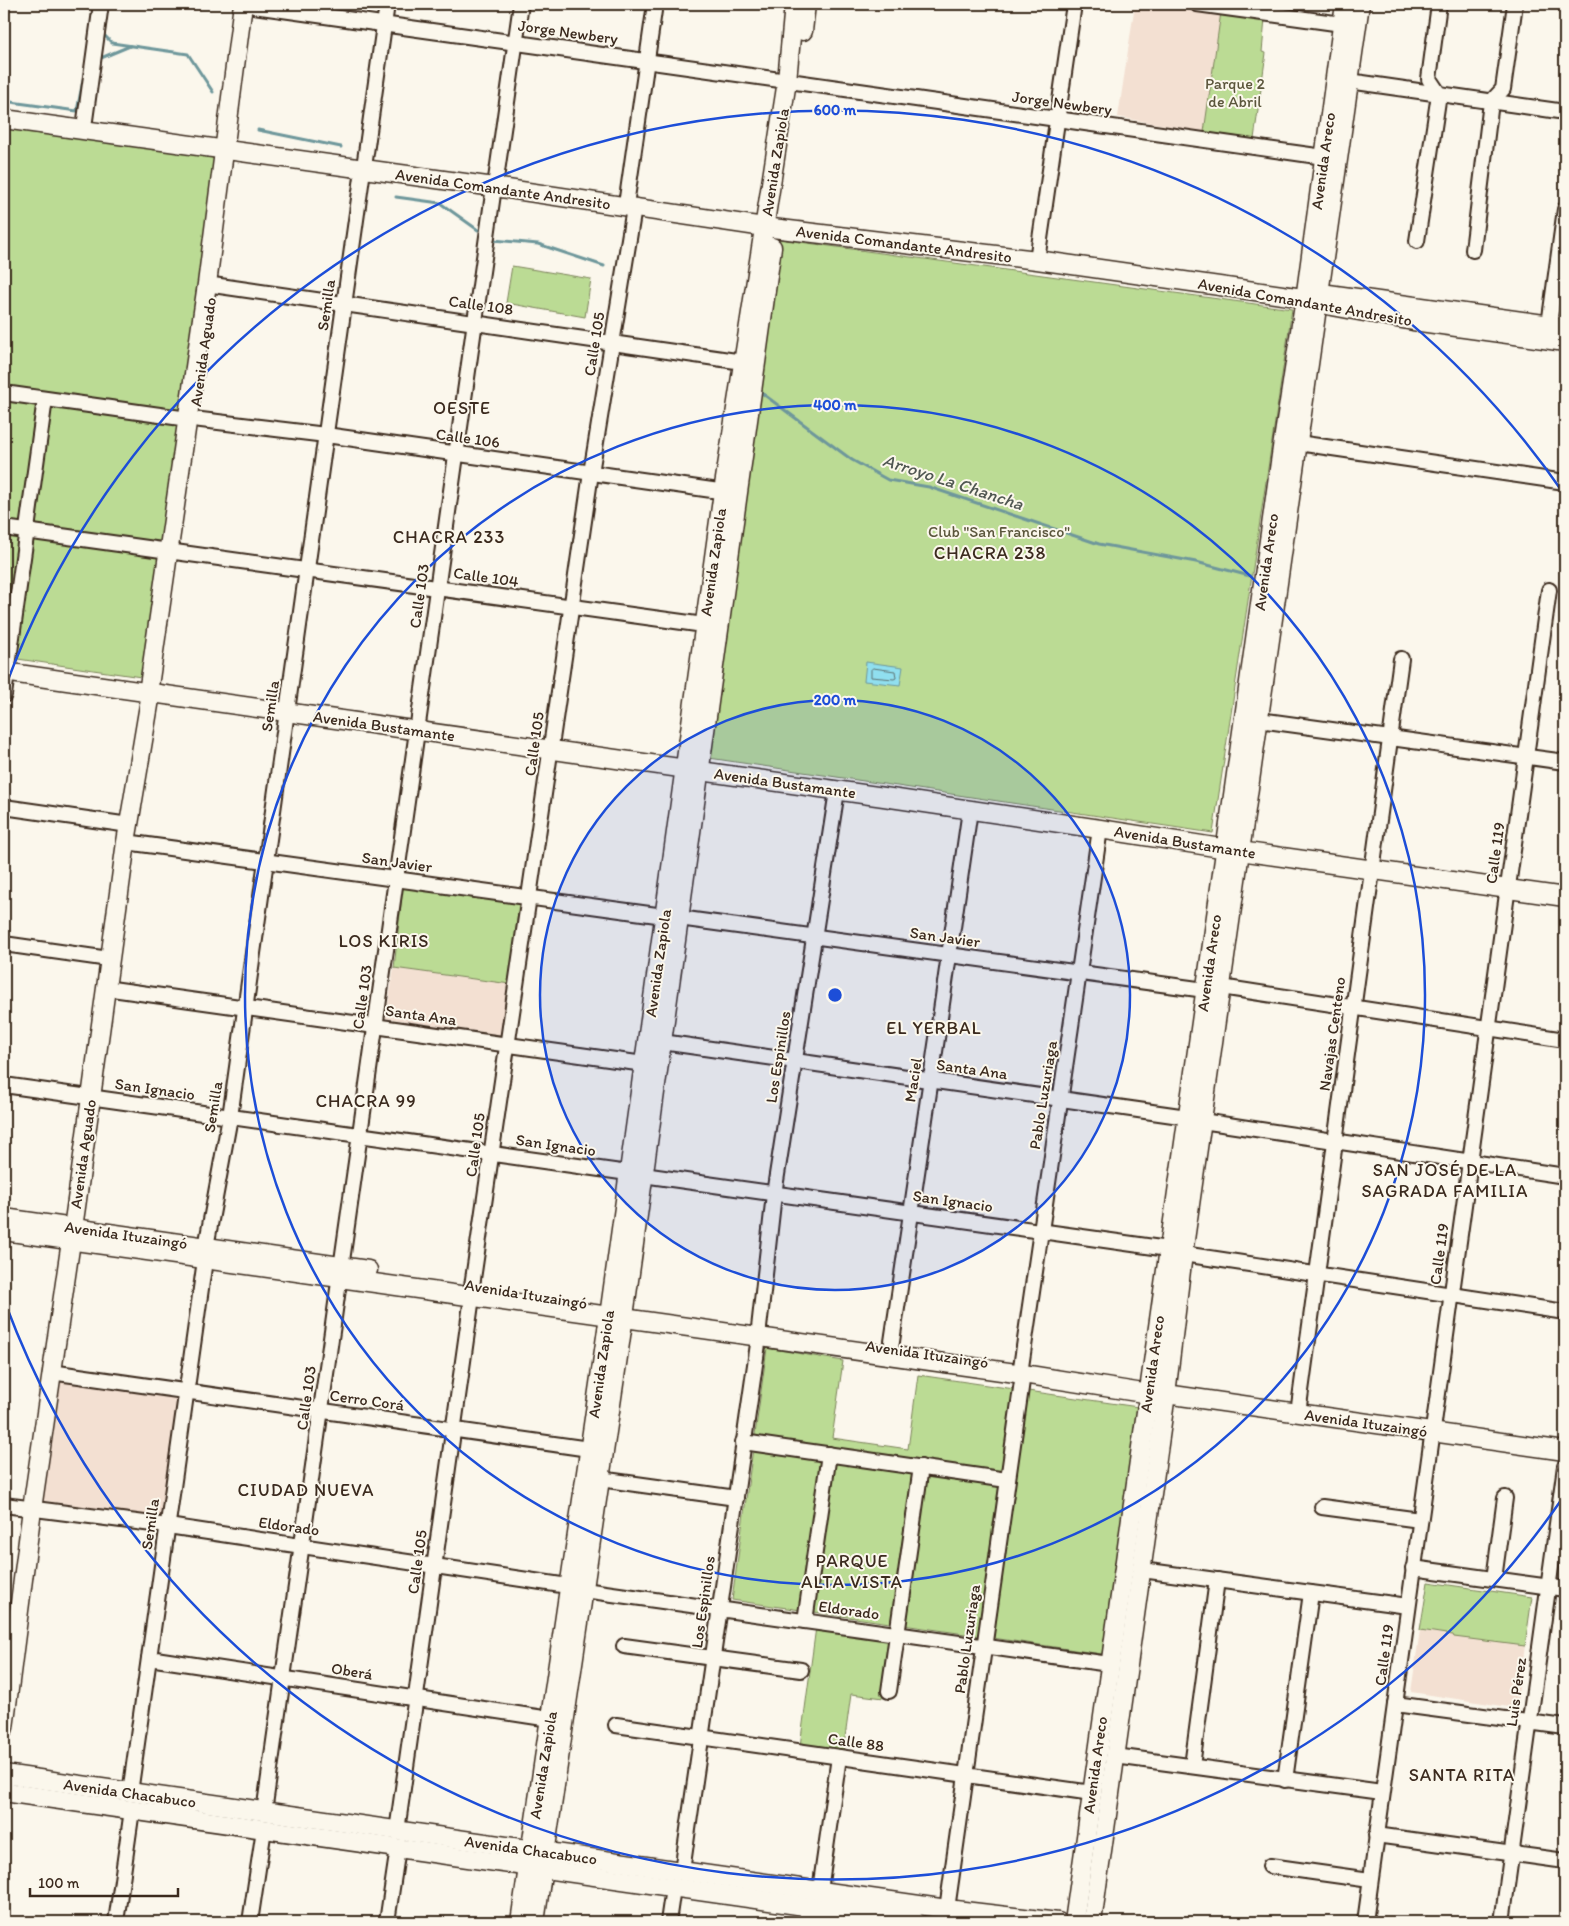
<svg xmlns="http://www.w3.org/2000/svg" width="1569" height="1926" font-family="Itim,sans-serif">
	<rect width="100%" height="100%" fill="#fbf7ec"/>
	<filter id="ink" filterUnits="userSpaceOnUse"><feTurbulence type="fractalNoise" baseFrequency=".02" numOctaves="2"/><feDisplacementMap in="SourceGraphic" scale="10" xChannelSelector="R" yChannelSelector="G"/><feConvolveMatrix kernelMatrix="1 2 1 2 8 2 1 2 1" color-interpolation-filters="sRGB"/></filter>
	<g filter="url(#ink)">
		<!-- built -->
		<g fill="#f3e0d2">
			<polygon points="1135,4 1170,4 1221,12 1204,132 1118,117"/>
			<polygon points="394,968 510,984 502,1035 386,1018"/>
			<polygon points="57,1378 181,1395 163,1518 39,1500"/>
			<polygon points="1420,1630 1525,1646 1516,1708 1411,1692"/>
		</g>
		<!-- green -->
		<g fill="#bbdb94" stroke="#7b8259">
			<polygon points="1221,12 1265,19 1262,52 1266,53 1254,139 1204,132"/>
			<polygon points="4,123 223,155 148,678 4,657"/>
			<polygon points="778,239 1292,309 1213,833 709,758"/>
			<polygon points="512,266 591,279 585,317 506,303"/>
			<polygon points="403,886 519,902 510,984 394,968"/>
			<polygon points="767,1348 843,1361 832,1438 908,1449 918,1375 1138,1407 1102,1654 732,1600"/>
			<polygon points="1428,1582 1532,1597 1525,1646 1454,1637 1453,1635 1420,1630"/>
			<polygon points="816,1627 892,1638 884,1698 851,1694 843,1752 800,1746"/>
		</g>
		<!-- water -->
		<polygon fill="#90dfef" stroke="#6e979b" points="866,662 903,667 900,685 864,681"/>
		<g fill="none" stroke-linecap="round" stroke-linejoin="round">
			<!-- shore -->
			<polygon stroke="#5d7272" stroke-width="1" points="873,668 895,671 896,678 894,679 871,677 871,670"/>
			<!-- stream -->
			<g stroke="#6e979b" stroke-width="3">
				<polyline points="90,4 93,8 93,15"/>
				<polyline points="104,35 112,43 188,54 213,92"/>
				<polyline points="101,58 130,46"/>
				<polyline points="11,102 77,111 86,65"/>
				<polyline points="258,130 341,147"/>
				<polyline points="396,197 440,203 478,230"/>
				<polyline points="493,240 538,244 604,266"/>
				<polyline points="759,391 852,460 888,480 929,487 1099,544 1196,562 1250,576"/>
			</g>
			<!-- minor casing -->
			<g stroke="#3b2a1e" stroke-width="18">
				<g id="minor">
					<polyline points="1197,4 1342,24"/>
					<polyline points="254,6 787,81"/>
					<polyline points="1349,81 1565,112"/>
					<polyline points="796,82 1324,157"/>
					<polyline points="85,120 101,4"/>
					<polyline points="365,160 387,4"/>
					<polyline points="496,179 521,4"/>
					<polyline points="627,198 655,4"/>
					<polyline points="1417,241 1439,94 1429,79 1439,4"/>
					<polyline points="1473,250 1491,102 1503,89 1515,4"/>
					<polyline points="1038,253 1074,4"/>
					<polyline points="213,285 743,362"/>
					<polyline points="1549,325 1565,209"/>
					<polyline points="4,393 188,419"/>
					<polyline points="193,419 326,435 733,493"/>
					<polyline points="1298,443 1565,482"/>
					<polyline points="4,528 169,551"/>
					<polyline points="175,552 704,625"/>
					<polyline points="4,695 45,399"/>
					<polyline points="1259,720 1565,762"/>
					<polyline points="4,807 129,825"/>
					<polyline points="126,842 664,916"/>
					<polyline points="679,918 1205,990"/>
					<polyline points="4,944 109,959"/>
					<polyline points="1221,987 1565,1040"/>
					<polyline points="105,988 644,1064"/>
					<polyline points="662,1042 1187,1117"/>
					<polyline points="4,1085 628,1173"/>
					<polyline points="1202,1121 1565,1176"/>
					<polyline points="643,1175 1168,1249"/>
					<polyline points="206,1247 230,1117 363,170"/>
					<polyline points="1183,1254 1565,1312"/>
					<polyline points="472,1286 591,473 634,208"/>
					<polyline points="759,1328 774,1194 837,791"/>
					<path d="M 890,1355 C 916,1173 945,992 970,810"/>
					<polyline points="1021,1367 1100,829"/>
					<polyline points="51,1372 589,1449"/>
					<polyline points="1298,1413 1401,659"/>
					<polyline points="743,1442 1007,1480"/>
					<polyline points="600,1479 736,1498"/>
					<polyline points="4,1505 168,1526 568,1586"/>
					<polyline points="1322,1507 1420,1520"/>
					<polyline points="1413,1568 1565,1589"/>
					<polyline points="1142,1570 1408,1606"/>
					<polyline points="1494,1579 1505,1498"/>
					<polyline points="584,1590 1109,1664"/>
					<polyline points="805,1621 829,1454"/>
					<polyline points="624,1646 801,1670"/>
					<polyline points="149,1658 550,1719"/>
					<polyline points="889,1691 921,1467"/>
					<polyline points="1395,1704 1565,1727"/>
					<polyline points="616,1725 1092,1793"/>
					<polyline points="1115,1756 1382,1792"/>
					<polyline points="1192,1766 1217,1580"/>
					<polyline points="1285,1780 1311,1593"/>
					<polyline points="130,1793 205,1260"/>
					<polyline points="264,1812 494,187"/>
					<polyline points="397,1831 472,1297"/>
					<polyline points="1376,1835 1565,1861"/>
					<polyline points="1270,1866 1370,1880"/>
					<polyline points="682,1871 759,1337"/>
					<polyline points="820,1890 839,1757"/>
					<polyline points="947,1909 1023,1374"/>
					<polyline points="116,1922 132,1810"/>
					<polyline points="250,1922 264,1829"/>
					<polyline points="387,1922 398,1848"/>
					<polyline points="668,1922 673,1888"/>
					<polyline points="806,1922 808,1907"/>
					<polyline points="1365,1922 1549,590"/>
					<polyline points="1502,1922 1565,1466"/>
				</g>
			</g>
			<!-- major casing -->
			<g stroke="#3b2a1e" stroke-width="21">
				<g id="major">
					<polyline points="803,31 806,4"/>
					<polyline points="4,119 494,187 764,227 1037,260 1296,297 1332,306 1413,321 1565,342"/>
					<polyline points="1314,292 1565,327"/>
					<polyline points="4,672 884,797 1100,829 1240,851 1565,897"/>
					<polyline points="4,1218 368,1270"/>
					<polyline points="4,1231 1023,1374 1143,1393 1166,1394 1565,1451"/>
					<polyline points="4,1728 32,1509 76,1207 126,842 150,699 148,693 207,284 243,4"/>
					<polyline points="4,1774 947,1909 1058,1922"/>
					<polyline points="4,1792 916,1922"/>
					<polyline points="520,1922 609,1316 723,492 787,81 794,4"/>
					<polyline points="535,1922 625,1309 772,247"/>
					<polyline points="1074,1922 1283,441 1306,292 1345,4"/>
					<polyline points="1092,1922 1166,1394 1183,1254 1360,4"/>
				</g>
			</g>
			<!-- minor -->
			<use href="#minor" stroke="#fbf7ec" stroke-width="14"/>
			<!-- major -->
			<use href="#major" stroke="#fbf7ec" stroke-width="18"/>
		</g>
	</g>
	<!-- distance rings -->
	<circle cx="835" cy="995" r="295" fill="#1d4ed8" fill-opacity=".12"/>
	<g fill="none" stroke="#1d4ed8" stroke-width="2.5">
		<circle cx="835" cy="995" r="295"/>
		<circle cx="835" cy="995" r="590"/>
		<path d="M1564 1496A885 885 0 0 1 6 1305M6 685A885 885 0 0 1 1564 494"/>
	</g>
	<g text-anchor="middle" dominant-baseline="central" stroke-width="4" stroke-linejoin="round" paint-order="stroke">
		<!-- street labels -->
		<g font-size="16" fill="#3b2a1e" stroke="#fbf7ec">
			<text transform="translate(568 32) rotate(8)">Jorge Newbery</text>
			<text transform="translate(1062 103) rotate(8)">Jorge Newbery</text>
			<text transform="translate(1323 161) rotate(-82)">Avenida Areco</text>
			<text transform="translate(775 162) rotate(-81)">Avenida Zapiola</text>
			<text transform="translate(503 189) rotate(8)">Avenida Comandante Andresito</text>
			<text transform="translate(904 244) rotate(7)">Avenida Comandante Andresito</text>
			<text transform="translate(1305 302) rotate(10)">Avenida Comandante Andresito</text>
			<text transform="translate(326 305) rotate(-82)">Semilla</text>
			<text transform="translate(481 305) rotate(8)">Calle 108</text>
			<text transform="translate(594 344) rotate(-81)">Calle 105</text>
			<text transform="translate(203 352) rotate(-82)">Avenida Aguado</text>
			<text transform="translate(468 438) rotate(8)">Calle 106</text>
			<text transform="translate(713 562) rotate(-82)">Avenida Zapiola</text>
			<text transform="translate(1266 562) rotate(-82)">Avenida Areco</text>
			<text transform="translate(486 577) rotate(8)">Calle 104</text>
			<text transform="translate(419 596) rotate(-82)">Calle 103</text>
			<text transform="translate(270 706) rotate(-82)">Semilla</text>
			<text transform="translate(384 726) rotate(8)">Avenida Bustamante</text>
			<text transform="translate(534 744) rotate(-82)">Calle 105</text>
			<text transform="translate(785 783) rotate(8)">Avenida Bustamante</text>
			<text transform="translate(1185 842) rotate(9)">Avenida Bustamante</text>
			<text transform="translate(1495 853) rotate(-82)">Calle 119</text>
			<text transform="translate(397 862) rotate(8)">San Javier</text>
			<text transform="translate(945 937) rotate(8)">San Javier</text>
			<text transform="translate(658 963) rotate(-82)">Avenida Zapiola</text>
			<text transform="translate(1209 963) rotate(-82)">Avenida Areco</text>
			<text transform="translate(362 997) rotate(-82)">Calle 103</text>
			<text transform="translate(421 1015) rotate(8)">Santa Ana</text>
			<text transform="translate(1332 1034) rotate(-82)">Navajas Centeno</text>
			<text transform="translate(778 1057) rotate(-81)">Los Espinillos</text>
			<text transform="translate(972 1069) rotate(8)">Santa Ana</text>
			<text transform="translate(913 1080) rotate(-81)">Maciel</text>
			<text transform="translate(155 1089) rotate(8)">San Ignacio</text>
			<text transform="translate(1043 1095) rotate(-81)">Pablo Luzuriaga</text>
			<text transform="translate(213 1107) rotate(-81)">Semilla</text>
			<text transform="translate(475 1145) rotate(-82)">Calle 105</text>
			<text transform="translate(556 1145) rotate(8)">San Ignacio</text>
			<text transform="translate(83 1154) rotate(-82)">Avenida Aguado</text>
			<text transform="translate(953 1201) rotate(8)">San Ignacio</text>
			<text transform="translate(126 1235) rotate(8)">Avenida Ituzaingó</text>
			<text transform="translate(1439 1254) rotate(-82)">Calle 119</text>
			<text transform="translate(526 1294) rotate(9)">Avenida Ituzaingó</text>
			<text transform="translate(927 1354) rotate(8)">Avenida Ituzaingó</text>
			<text transform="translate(601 1364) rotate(-82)">Avenida Zapiola</text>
			<text transform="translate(1152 1364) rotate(-82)">Avenida Areco</text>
			<text transform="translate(306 1398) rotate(-82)">Calle 103</text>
			<text transform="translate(367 1400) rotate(8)">Cerro Corá</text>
			<text transform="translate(1366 1423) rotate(8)">Avenida Ituzaingó</text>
			<text transform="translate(150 1524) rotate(-82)">Semilla</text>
			<text transform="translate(289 1526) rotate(8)">Eldorado</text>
			<text transform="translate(417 1562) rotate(-82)">Calle 105</text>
			<text transform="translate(703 1602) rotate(-82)">Los Espinillos</text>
			<text transform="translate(849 1610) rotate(8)">Eldorado</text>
			<text transform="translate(967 1639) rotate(-82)">Pablo Luzuriaga</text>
			<text transform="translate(1384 1655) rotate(-82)">Calle 119</text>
			<text transform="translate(352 1671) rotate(9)">Oberá</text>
			<text transform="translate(1516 1692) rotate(-82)">Luis Pérez</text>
			<text transform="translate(856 1742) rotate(8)">Calle 88</text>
			<text transform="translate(543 1765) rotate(-81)">Avenida Zapiola</text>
			<text transform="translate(1095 1765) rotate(-82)">Avenida Areco</text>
			<text transform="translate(130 1793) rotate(8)">Avenida Chacabuco</text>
			<text transform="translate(531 1850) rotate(8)">Avenida Chacabuco</text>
		</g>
		<!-- park labels -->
		<g font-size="16" fill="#5b563c" stroke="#fbf7ec">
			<text x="1235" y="83">Parque 2<tspan x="1235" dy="18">de Abril</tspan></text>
			<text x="999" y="531">Club "San Francisco"</text>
		</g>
		<!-- neighbourhood labels -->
		<g font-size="18" letter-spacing="1" fill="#3b2a1e" stroke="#fbf7ec">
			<text x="462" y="408">OESTE</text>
			<text x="449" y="537">CHACRA 233</text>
			<text x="990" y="553">CHACRA 238</text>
			<text x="384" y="941">LOS KIRIS</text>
			<text x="934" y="1028">EL YERBAL</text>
			<text x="366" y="1101">CHACRA 99</text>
			<text x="1445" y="1170">SAN JOSÉ DE LA<tspan x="1445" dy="21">SAGRADA FAMILIA</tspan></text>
			<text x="306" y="1490">CIUDAD NUEVA</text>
			<text x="852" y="1561">PARQUE<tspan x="852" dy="21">ALTA VISTA</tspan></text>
			<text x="1462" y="1775">SANTA RITA</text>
		</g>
		<!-- water labels -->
		<g font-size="18" font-style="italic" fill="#505752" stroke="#fbf7ec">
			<text transform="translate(953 482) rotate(18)">Arroyo La Chancha</text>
		</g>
	</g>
	<circle cx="835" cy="995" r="8" fill="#1d4ed8" stroke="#fbf7ec" stroke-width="2.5"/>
	<g font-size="15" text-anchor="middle" font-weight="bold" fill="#1d4ed8" stroke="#fbf7ec" stroke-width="4" stroke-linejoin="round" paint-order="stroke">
		<text x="835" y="115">600 m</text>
		<text x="835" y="410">400 m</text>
		<text x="835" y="705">200 m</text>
	</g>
	<!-- margin -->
	<rect width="1569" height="1926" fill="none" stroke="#fbf7ec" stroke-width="20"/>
	<rect x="10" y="10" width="1549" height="1906" fill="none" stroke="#3b2a1e" stroke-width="2" filter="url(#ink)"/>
	<!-- scale -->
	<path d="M30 1888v8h148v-8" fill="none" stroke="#3b2a1e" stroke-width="2.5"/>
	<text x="38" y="1888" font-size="15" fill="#3b2a1e" stroke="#fbf7ec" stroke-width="4" paint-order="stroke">100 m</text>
</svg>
